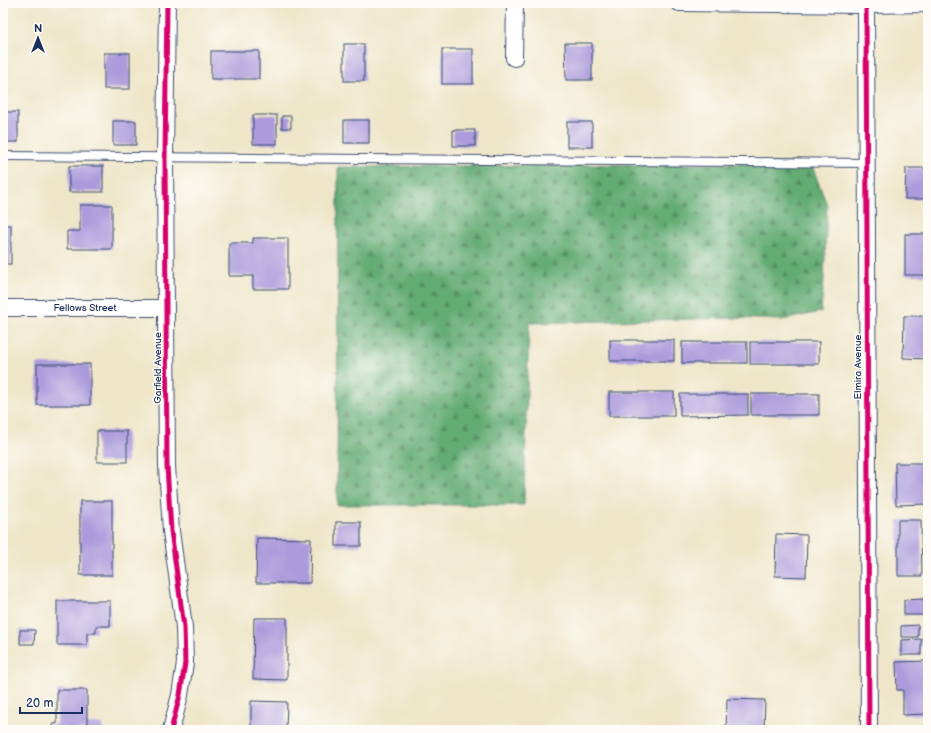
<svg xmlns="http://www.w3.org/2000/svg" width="931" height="733" font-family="'Balsamiq Sans',sans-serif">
	<defs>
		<pattern id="forest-firs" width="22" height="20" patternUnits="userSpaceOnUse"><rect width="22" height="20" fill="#64ac73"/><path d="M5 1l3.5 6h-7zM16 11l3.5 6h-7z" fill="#528c62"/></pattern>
	</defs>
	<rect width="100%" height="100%" fill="#fdfcf7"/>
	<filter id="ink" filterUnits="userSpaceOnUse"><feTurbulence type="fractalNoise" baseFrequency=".025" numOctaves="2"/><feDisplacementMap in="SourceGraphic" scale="8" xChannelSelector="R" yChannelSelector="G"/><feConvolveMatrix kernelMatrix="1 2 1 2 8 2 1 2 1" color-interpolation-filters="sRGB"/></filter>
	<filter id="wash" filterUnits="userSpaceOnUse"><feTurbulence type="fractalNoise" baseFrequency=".012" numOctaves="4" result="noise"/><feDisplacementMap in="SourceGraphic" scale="16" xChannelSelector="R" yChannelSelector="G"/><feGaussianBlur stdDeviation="0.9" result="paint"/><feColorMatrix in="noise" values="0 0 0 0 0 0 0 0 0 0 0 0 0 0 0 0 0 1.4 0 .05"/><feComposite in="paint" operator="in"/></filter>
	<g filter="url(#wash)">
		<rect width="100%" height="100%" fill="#efe6c9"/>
		<!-- forest -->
		<polygon fill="url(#forest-firs)" stroke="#406e68" points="811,163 827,205 824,280 821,312 782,320 733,318 529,323 524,505 337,505 338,167"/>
		<g id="blocks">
			<!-- building -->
			<g fill="#ac9bdc">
				<polygon points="565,43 592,43 592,80 566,80"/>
				<rect x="344" y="44" width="20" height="37"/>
				<rect x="442" y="49" width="31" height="35"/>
				<rect x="211" y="51" width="48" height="28"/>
				<rect x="104" y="53" width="26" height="36"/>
				<rect x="3" y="112" width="15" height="30"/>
				<rect x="253" y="115" width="24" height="29"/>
				<rect x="282" y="116" width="9" height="12"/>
				<rect x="344" y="120" width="25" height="23"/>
				<rect x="113" y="121" width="23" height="24"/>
				<rect x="567" y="122" width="25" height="25"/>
				<rect x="453" y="130" width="22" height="16"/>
				<rect x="69" y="166" width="34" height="26"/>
				<polygon points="906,168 928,168 928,199 905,199"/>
				<rect x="3" y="179" width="3" height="33"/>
				<polygon points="80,205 112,205 112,249 67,249 67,231 80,231"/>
				<rect x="3" y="225" width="8" height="39"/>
				<rect x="905" y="234" width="23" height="41"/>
				<polygon points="253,238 288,238 288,289 253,289 253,276 229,276 229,243 253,243"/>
				<polygon points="904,316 928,316 928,359 903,358"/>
				<rect x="610" y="340" width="64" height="21"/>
				<rect x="682" y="342" width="65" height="21"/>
				<rect x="750" y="342" width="69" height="22"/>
				<rect x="37" y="364" width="53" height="41"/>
				<rect x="609" y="392" width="65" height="24"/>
				<polygon points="680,394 748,394 748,415 680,416"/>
				<rect x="751" y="394" width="68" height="21"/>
				<rect x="97" y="431" width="30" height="31"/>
				<polygon points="895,463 928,463 928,504 896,505"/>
				<rect x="80" y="501" width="32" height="74"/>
				<polygon points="898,520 921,520 922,576 898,576"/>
				<rect x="336" y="522" width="25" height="24"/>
				<polygon points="776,534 807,535 806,577 775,576"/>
				<polygon points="257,538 311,539 310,583 256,583"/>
				<polygon points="924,599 924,615 904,615 904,600"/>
				<polygon points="57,601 110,601 110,626 96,626 96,633 87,633 87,645 57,645"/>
				<polygon points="254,618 287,618 287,680 253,679"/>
				<polygon points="918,625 918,637 901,637 901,626"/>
				<rect x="923" y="629" width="5" height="11"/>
				<polygon points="20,630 35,630 34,644 20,644"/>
				<polygon points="921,639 921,655 901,655 901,640"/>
				<polygon points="928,661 928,691 926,691 926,714 903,715 903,690 897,690 896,662"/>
				<polygon points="57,690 87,690 87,724 103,724 103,730 53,730 53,724 57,724"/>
				<polygon points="727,699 765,700 764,730 726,730"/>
				<polygon points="251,701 287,702 286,730 251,730"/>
			</g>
		</g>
	</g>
	<g filter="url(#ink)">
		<use href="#blocks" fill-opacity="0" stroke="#3b4a6e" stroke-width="1"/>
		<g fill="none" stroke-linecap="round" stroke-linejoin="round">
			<!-- lane casing -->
			<g stroke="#3b4a6e" stroke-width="10">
				<polyline id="lane" points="3,156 866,163"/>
			</g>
			<!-- street casing -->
			<g stroke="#3b4a6e" stroke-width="18">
				<g id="street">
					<polyline points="167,3 165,158 167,466 171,531 184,627 185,663 180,695 171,730"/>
					<polyline points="679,3 866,5 928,4"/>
					<polyline points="866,3 869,730"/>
					<polyline points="514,58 515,3"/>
					<polyline points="3,308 166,308"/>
				</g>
			</g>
			<!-- lane -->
			<use href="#lane" stroke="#fff" stroke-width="8"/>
			<!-- street -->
			<use href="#street" stroke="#fff" stroke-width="16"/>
			<!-- cycleway casing -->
			<g stroke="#fdfcf7" stroke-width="8">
				<g id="cycleway">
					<polyline points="167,3 165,158 167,466 171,531 184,627 185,663 180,695 171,730"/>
					<polyline points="866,3 869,730"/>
				</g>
			</g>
			<!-- cycleway -->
			<use href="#cycleway" stroke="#d6006c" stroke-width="5"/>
		</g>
	</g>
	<g text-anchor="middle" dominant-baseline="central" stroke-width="3" stroke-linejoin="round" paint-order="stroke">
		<!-- street labels -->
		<g font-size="10" fill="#1b2f5e" stroke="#fdfcf7">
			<text x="85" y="308">Fellows Street</text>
			<text transform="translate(858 367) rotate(-90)">Elmira Avenue</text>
			<text transform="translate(158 368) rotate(-90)">Garfield Avenue</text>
		</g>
	</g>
	<!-- margin -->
	<rect width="931" height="733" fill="none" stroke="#fdfcf7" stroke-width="16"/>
	<!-- north arrow -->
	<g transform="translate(38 38)" stroke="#fdfcf7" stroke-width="3" paint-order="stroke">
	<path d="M0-3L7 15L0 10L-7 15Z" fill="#1b2f5e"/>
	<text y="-6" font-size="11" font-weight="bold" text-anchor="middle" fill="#1b2f5e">N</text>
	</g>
	<!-- scale -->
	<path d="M20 707v6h62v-6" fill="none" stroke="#1b2f5e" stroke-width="2"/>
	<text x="26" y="707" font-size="12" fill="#1b2f5e" stroke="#fdfcf7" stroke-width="3" paint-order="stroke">20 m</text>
</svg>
